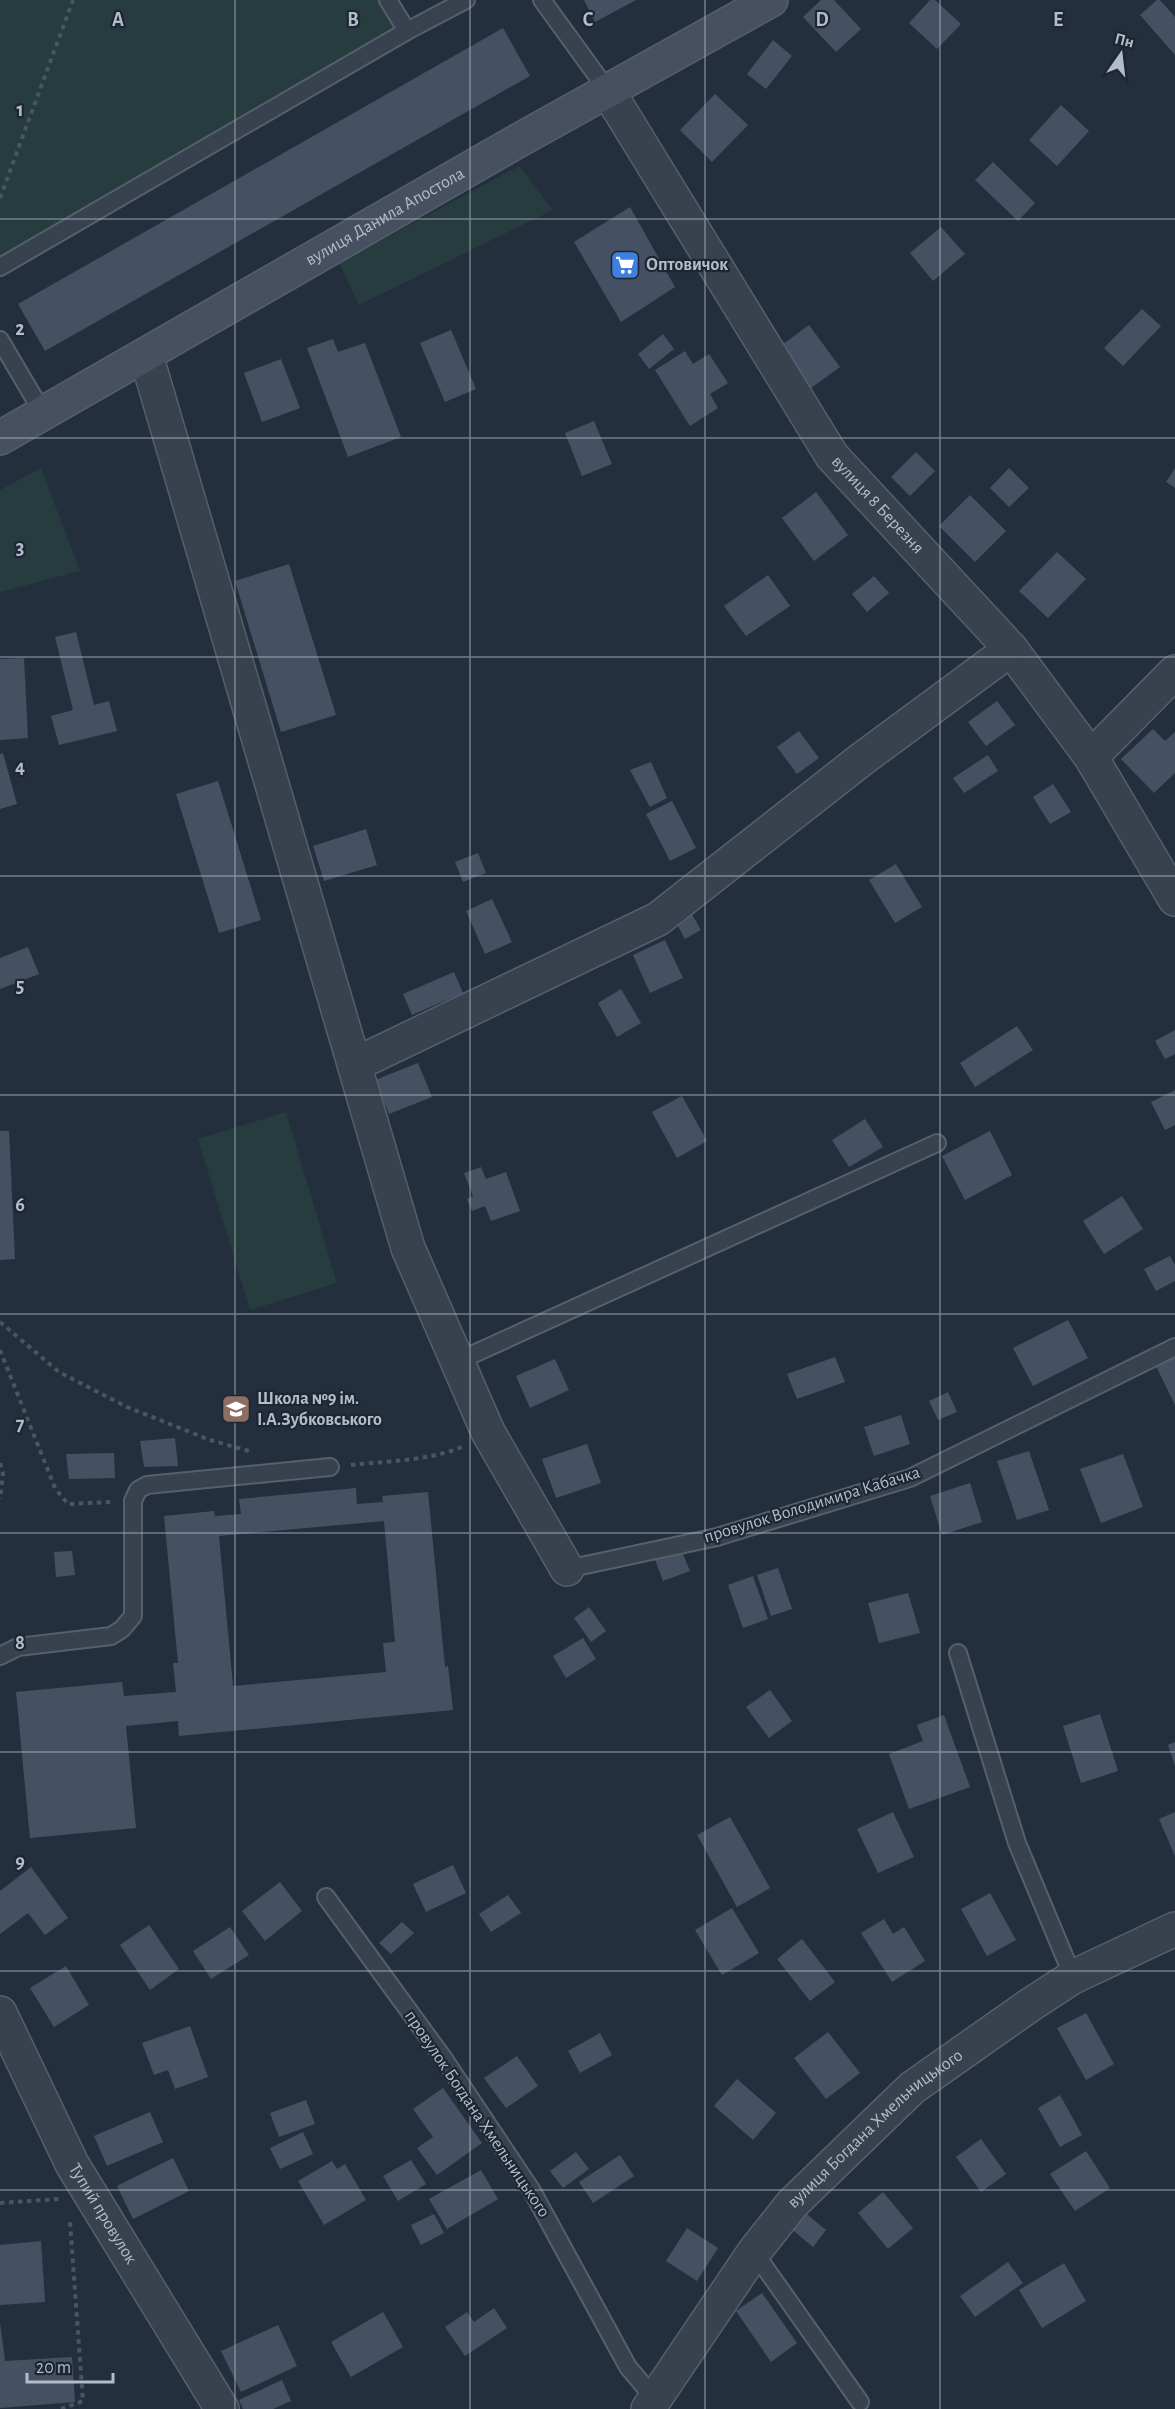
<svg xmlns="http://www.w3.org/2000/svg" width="1175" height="2409" font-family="'Alegreya Sans',sans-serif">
	<rect width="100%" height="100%" fill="#242f3e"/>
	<!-- green -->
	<g fill="#263c3f">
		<polygon points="0,0 388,0 407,31 0,267"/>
		<polygon points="519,166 553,210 359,305 339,263"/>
		<polygon points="41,468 80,571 0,592 0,490"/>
		<polygon points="286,1112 337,1283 250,1310 198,1139"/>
	</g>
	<!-- building -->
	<g fill="#455162" fill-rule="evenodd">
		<polygon points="584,0 636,0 595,22"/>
		<polygon points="821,0 834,0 861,29 836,52 803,17"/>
		<polygon points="930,0 935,0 961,24 937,49 909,23"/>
		<polygon points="1157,0 1160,0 1175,17 1175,55 1140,15"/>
		<polygon points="503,28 530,76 45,351 18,304"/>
		<polygon points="773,40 792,56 766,89 747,74"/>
		<polygon points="715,94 748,125 712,162 680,130"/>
		<polygon points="1061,105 1089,131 1057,166 1029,140"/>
		<polygon points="993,162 1035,203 1018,221 975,180"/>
		<polygon points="630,207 675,287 621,322 574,242"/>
		<polygon points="941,227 965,254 933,281 910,253"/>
		<polygon points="1142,309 1161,326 1123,366 1104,348"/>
		<polygon points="809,325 840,367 811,388 779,347"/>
		<polygon points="451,330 476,389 445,402 420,343"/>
		<polygon points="663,334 674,349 649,369 638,354"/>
		<polygon points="333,339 338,352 365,343 401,437 348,457 307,348"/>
		<polygon points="685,351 693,364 709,354 728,383 710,394 718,408 690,426 655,370"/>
		<polygon points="281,359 300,408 262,422 244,373"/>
		<polygon points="594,421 612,464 582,476 565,433"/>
		<polygon points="916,452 935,471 910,496 891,477"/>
		<polygon points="1009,468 1029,488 1009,507 990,488"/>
		<polygon points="1175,468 1175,488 1166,482"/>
		<polygon points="816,492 848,535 814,561 782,518"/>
		<polygon points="970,495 1006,531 975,562 939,526"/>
		<polygon points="1057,552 1086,579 1048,618 1019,591"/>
		<polygon points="289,564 336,715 281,732 235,581"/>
		<polygon points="768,575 790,606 746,636 724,606"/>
		<polygon points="874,576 889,593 867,612 852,594"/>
		<polygon points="76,632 94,705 109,701 117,731 59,745 51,716 73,710 55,637"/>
		<polygon points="24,658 28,738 0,740 0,659"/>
		<polygon points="997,701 1015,725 986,746 968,722"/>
		<polygon points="1153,729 1165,741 1175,732 1175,773 1154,793 1121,759"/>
		<polygon points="799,731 819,758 797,774 777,747"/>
		<polygon points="3,753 17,804 0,809 0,754"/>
		<polygon points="988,755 998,771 964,793 953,778"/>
		<polygon points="651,762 667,798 650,807 630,770"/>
		<polygon points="218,781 261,920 219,933 176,794"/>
		<polygon points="1053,784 1071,812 1050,824 1033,797"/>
		<polygon points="672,801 696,848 670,861 646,814"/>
		<polygon points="366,829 377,865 324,881 313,846"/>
		<polygon points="478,853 486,873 463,882 455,862"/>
		<polygon points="896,864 922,907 895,923 869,880"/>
		<polygon points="492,899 512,942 485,954 466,911"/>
		<polygon points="690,911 701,930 685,939 674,919"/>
		<polygon points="665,940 683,978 650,993 633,955"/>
		<polygon points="28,947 39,974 0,989 0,958"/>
		<polygon points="454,972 463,993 412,1015 403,994"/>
		<polygon points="621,989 641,1023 617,1037 598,1003"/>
		<polygon points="1017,1026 1033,1050 975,1087 960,1063"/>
		<polygon points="1175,1030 1175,1054 1165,1059 1155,1041"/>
		<polygon points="418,1063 432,1097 389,1114 375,1080"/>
		<polygon points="1175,1090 1175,1125 1165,1130 1151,1102"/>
		<polygon points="682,1096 707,1141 677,1158 652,1112"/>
		<polygon points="865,1119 883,1147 849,1167 832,1140"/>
		<polygon points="0,1131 9,1131 15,1259 0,1260"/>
		<polygon points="990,1131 1012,1175 965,1200 942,1156"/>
		<polygon points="481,1167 486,1179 506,1172 520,1211 491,1221 485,1206 472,1211 467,1199 473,1196 464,1173"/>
		<polygon points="1122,1196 1143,1229 1104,1254 1083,1221"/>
		<polygon points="1170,1256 1175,1265 1175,1281 1156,1291 1144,1269"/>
		<polygon points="1068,1320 1088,1358 1033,1386 1013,1348"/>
		<polygon points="1175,1352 1175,1405 1154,1362"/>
		<polygon points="835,1357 845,1382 797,1399 787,1374"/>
		<polygon points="555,1359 569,1390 530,1408 516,1376"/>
		<polygon points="948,1392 957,1412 938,1420 929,1401"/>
		<polygon points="901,1415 910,1444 874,1456 864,1427"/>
		<polygon points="175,1438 178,1466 144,1467 140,1441"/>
		<polygon points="587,1444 601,1483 556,1498 542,1459"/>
		<polygon points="1029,1451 1049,1510 1017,1520 997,1461"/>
		<polygon points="114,1453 115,1478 69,1479 66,1454"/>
		<polygon points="1123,1454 1143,1507 1101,1523 1080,1469"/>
		<polygon points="970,1483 982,1522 942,1535 930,1496"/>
		<path d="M 356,1488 L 357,1504 L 383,1502 L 382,1496 L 428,1492 L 445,1667 L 448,1666 L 453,1710 L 179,1736 L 178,1721 L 126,1726 L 136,1828 L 30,1838 L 16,1692 L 122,1682 L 124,1696 L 176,1692 L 173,1663 L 178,1663 L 164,1516 L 214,1511 L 215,1516 L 241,1514 L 239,1499 ZM 384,1521 L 395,1642 L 383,1643 L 386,1672 L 233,1686 L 219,1536 Z"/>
		<polygon points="680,1547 690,1571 663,1581 654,1557"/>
		<polygon points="72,1551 75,1575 56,1577 54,1552"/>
		<polygon points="778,1568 792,1609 771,1616 757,1575"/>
		<polygon points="753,1576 768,1619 743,1628 728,1585"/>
		<polygon points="908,1593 920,1633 879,1643 868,1603"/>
		<polygon points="589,1607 606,1631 591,1642 574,1618"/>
		<polygon points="583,1638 596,1659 566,1678 553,1656"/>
		<polygon points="770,1690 792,1721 769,1738 746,1707"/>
		<polygon points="1100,1714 1118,1771 1081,1783 1063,1726"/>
		<polygon points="944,1715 970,1787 909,1809 889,1754 923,1741 917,1725"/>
		<polygon points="1175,1742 1175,1766 1168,1745"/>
		<polygon points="893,1812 914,1857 878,1873 857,1829"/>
		<polygon points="1175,1812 1175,1856 1159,1819"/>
		<polygon points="730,1817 770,1888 737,1907 697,1835"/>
		<polygon points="453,1865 466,1893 426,1912 413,1884"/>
		<polygon points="31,1867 68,1918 45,1935 28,1913 0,1934 0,1891"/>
		<polygon points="280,1882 302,1911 265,1941 242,1911"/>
		<polygon points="990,1893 1016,1940 987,1956 961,1909"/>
		<polygon points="508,1895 521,1913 491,1932 479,1914"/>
		<polygon points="732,1908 759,1953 722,1975 695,1930"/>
		<polygon points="884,1919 893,1934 904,1927 925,1961 892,1982 861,1933"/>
		<polygon points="402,1922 414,1933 391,1954 379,1943"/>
		<polygon points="149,1925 179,1969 150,1990 120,1945"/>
		<polygon points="230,1927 249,1955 211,1979 193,1951"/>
		<polygon points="802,1939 835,1982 810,2001 777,1959"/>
		<polygon points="66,1966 89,2005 54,2027 30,1988"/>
		<polygon points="1086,2013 1114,2064 1086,2080 1057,2028"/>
		<polygon points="190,2026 208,2077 175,2089 168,2070 154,2075 142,2043"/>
		<polygon points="828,2032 860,2073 826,2099 794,2058"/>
		<polygon points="600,2033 612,2055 580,2073 568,2051"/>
		<polygon points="517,2056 538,2086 506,2108 484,2078"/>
		<polygon points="737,2079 776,2113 753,2140 714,2106"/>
		<polygon points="443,2088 482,2143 437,2175 417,2148 433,2137 413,2109"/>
		<polygon points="1060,2095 1082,2135 1060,2147 1038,2108"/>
		<polygon points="306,2100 315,2124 279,2137 270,2113"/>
		<polygon points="150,2112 163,2142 107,2166 94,2136"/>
		<polygon points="303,2132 313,2154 280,2169 270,2148"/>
		<polygon points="981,2139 1006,2174 981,2192 956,2157"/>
		<polygon points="1086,2151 1110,2188 1075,2211 1050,2174"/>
		<polygon points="576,2152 589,2169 563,2188 550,2171"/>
		<polygon points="620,2155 634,2176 593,2203 579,2182"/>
		<polygon points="173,2158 189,2191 133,2219 117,2186"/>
		<polygon points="411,2160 426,2184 398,2201 383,2176"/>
		<polygon points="332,2161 337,2169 345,2164 366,2200 324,2225 298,2181"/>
		<polygon points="481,2170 498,2199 447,2229 429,2199"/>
		<polygon points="883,2192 913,2228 888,2249 858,2213"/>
		<polygon points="797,2206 826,2230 813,2247 783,2222"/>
		<polygon points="434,2214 444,2233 421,2245 411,2225"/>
		<polygon points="687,2228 718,2248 697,2281 666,2261"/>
		<polygon points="41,2241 45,2302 0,2305 0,2245"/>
		<polygon points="1008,2262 1023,2283 975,2317 960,2296"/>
		<polygon points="1064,2263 1086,2301 1042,2328 1019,2290"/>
		<polygon points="762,2293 797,2343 771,2362 736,2311"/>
		<polygon points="494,2308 507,2328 465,2356 445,2327 467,2312 474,2322"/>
		<polygon points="383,2312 403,2347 351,2377 331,2342"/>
		<polygon points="0,2322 5,2361 72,2357 75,2402 0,2408"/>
		<polygon points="278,2325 297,2366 241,2392 221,2351"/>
		<polygon points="282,2380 291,2401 273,2409 243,2409 239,2400"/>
	</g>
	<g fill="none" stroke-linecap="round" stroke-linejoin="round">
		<!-- lane casing -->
		<g stroke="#565f6c" stroke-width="20">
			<g id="lane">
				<polyline points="388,0 407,31"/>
				<polyline points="542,0 608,91"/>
				<polyline points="0,267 407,31 466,0"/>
				<polyline points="0,340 43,413"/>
				<polyline points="456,1362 937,1143"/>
				<polyline points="567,1569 717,1537 910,1478 1175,1347"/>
				<polyline points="958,1653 1017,1843 1073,1977"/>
				<polyline points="0,1656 18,1647 111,1636 122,1629 133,1616 133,1501 138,1490 147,1485 330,1467"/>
				<polyline points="326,1897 444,2059 532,2191 628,2367 655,2399"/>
				<polyline points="754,2252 860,2402"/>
			</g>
		</g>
		<!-- street casing -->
		<g stroke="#565f6c" stroke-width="36">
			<g id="street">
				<path id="s1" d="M 608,91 L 832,456 L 1011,649 L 1091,757 L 1175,899"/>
				<polyline points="146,355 408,1248 488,1432 567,1569"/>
				<polyline points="1091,757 1175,672"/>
				<polyline points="356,1064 658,919 862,759 1011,649"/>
				<path id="s2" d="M 0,2013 L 72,2164 L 222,2409"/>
				<path id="s3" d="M 648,2409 L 754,2252 L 792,2204 L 912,2088 L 1030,2005 L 1073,1977 L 1175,1929"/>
			</g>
		</g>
		<!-- secondary casing -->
		<g stroke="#565f6c" stroke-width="36">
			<g id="secondary">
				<path id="s4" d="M 0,438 L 514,143 L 771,0"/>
			</g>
		</g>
		<!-- path -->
		<g stroke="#44595c" stroke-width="4" stroke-dasharray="4.5 4.5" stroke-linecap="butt">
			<polyline points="0,198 73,0"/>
			<polyline points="0,1322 59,1372 127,1407 210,1440 249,1451"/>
			<polyline points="0,1350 55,1488 68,1504 111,1502"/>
			<polyline points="0,1463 3,1473 0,1499"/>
			<path d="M 351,1465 C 387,1461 428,1461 462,1447"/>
			<polyline points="0,2203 59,2199"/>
			<polyline points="61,2409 83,2401 70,2222"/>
		</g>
		<!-- lane -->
		<use href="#lane" stroke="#38414e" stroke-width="16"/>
		<!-- street -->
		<use href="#street" stroke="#38414e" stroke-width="33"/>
		<!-- secondary -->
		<use href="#secondary" stroke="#465061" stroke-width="33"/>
	</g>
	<!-- grid -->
	<path fill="none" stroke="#b4bcc9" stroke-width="1.5" stroke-opacity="0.55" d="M 235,0 L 235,2409M 470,0 L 470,2409M 705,0 L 705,2409M 940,0 L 940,2409M 0,219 L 1175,219M 0,438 L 1175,438M 0,657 L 1175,657M 0,876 L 1175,876M 0,1095 L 1175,1095M 0,1314 L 1175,1314M 0,1533 L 1175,1533M 0,1752 L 1175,1752M 0,1971 L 1175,1971M 0,2190 L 1175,2190"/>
	<!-- icons -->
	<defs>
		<g id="supermarket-square" transform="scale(1.5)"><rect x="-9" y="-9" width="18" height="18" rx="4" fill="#3f7fe0" stroke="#1d2633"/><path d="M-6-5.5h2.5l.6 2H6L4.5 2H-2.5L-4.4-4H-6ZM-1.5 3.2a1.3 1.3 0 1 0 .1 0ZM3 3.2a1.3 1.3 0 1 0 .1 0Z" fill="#fff"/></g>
		<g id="school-square" transform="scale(1.5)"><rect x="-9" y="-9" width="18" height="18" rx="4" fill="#8d6e63" stroke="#1d2633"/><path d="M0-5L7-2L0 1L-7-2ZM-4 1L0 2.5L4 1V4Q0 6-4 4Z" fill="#fff"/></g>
	</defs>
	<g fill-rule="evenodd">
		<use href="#supermarket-square" x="625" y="265"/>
		<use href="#school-square" x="236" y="1409"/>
	</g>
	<g text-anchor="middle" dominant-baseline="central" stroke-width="4.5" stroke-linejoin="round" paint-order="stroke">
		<!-- street labels -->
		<g font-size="18" fill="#b4bcc9" stroke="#1d2633">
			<text stroke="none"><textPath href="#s4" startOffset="444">вулиця Данила Апостола</textPath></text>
			<text stroke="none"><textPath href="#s1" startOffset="495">вулиця 8 Березня</textPath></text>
			<text transform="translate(812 1505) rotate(-17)">провулок Володимира Кабачка</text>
			<text transform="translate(477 2114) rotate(56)">провулок Богдана Хмельницького</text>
			<text stroke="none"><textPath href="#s3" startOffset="363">вулиця Богдана Хмельницького</textPath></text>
			<text stroke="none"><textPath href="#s2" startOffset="226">Тупий провулок</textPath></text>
		</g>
		<!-- poi labels -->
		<g font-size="18" font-weight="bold" fill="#b4bcc9" stroke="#1d2633" text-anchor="start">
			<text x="646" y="265">Оптовичок</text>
			<text x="257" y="1399">Школа №9 ім.<tspan x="257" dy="21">І.А.Зубковського</tspan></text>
		</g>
	</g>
	<g font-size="20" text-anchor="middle" font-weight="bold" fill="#b4bcc9" stroke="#1d2633" stroke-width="4.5" stroke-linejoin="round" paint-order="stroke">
		<text x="118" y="26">A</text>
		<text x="353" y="26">B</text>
		<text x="588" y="26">C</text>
		<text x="822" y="26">D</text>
		<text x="1058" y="26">E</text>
		<text x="20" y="116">1</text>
		<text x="20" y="335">2</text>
		<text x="20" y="554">3</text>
		<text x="20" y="773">4</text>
		<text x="20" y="992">5</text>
		<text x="20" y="1211">6</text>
		<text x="20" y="1430">7</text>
		<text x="20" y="1649">8</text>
		<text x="20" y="1868">9</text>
	</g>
	<!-- north arrow -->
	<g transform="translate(1121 54) rotate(14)" stroke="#1d2633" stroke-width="4.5" paint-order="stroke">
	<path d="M0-4.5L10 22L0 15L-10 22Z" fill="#b4bcc9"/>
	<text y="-9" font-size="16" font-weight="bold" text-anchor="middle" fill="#b4bcc9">Пн</text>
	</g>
	<!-- scale -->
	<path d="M27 2373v9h86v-9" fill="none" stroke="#b4bcc9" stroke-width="3"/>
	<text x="36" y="2373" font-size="18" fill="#b4bcc9" stroke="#1d2633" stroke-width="4.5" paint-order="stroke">20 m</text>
</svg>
